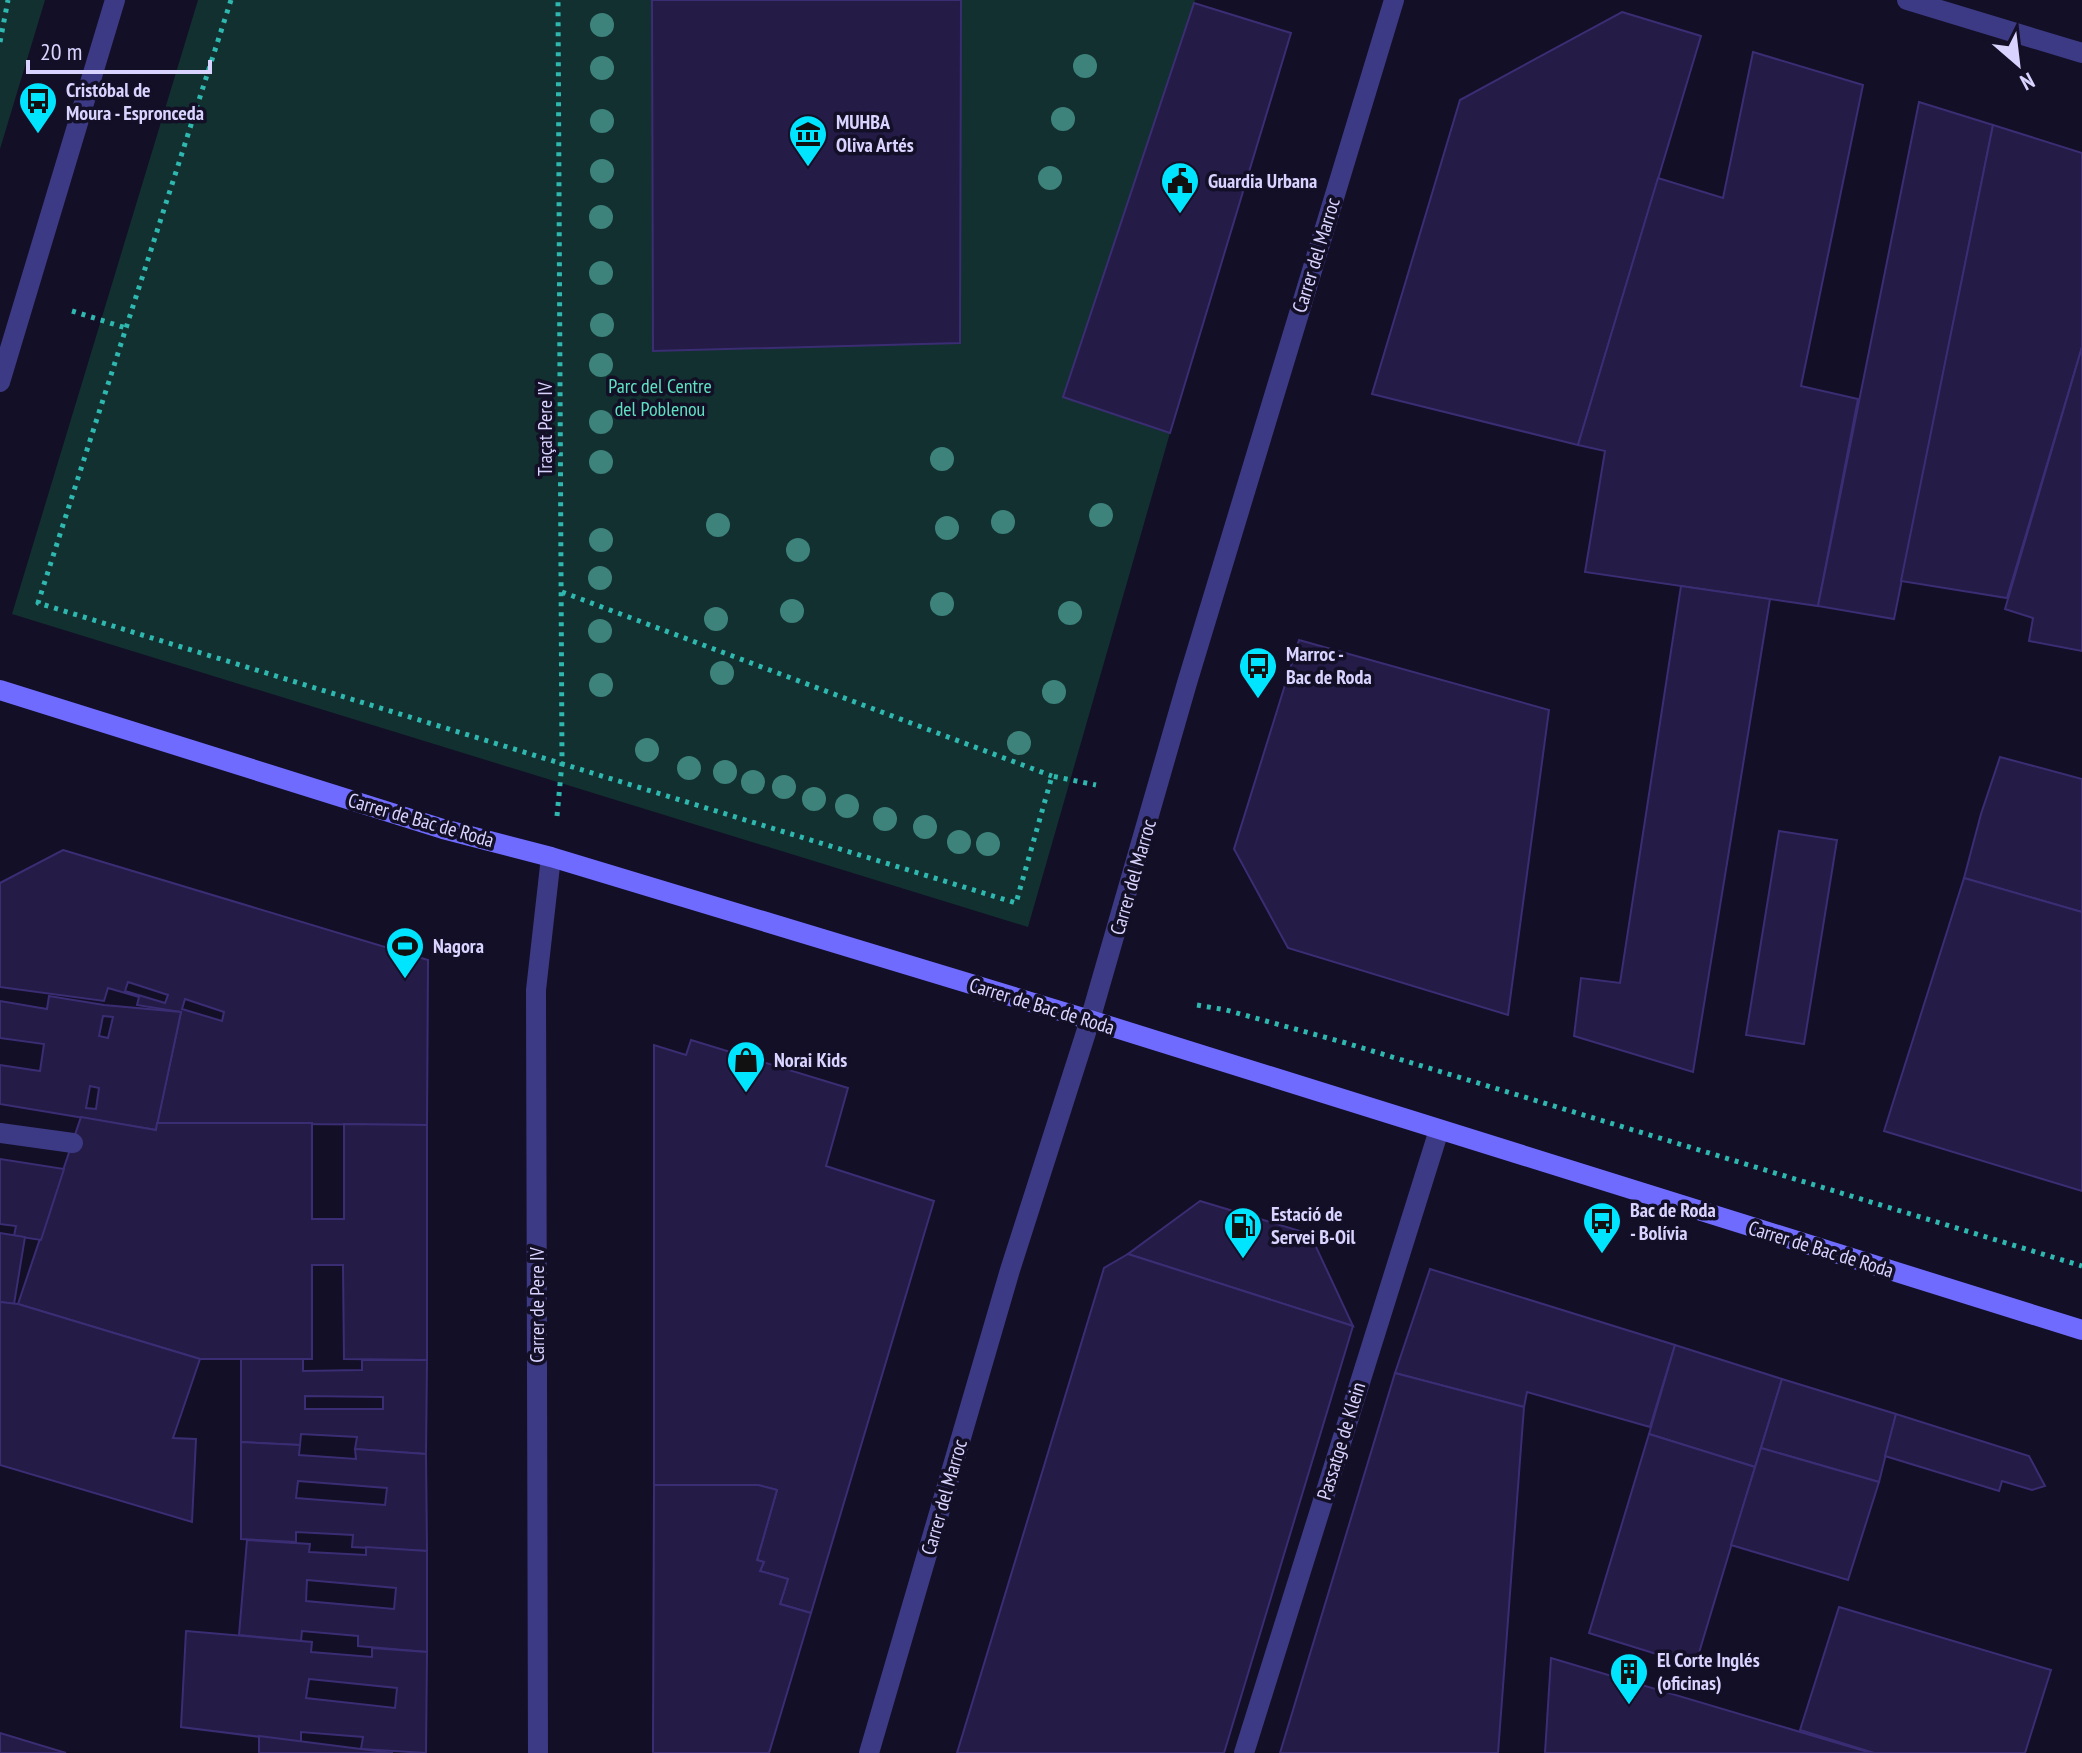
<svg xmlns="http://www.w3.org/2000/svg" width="2082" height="1753" font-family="'PT Sans Narrow',sans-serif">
	<rect width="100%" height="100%" fill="#130f26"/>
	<!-- green -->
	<g fill="#12302f">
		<polygon points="0,0 45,0 0,149"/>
		<polygon points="198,0 1195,0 1063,396 1170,433 1028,927 12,614"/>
	</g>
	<!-- building -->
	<g fill="#241b47" stroke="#3b2d73" stroke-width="2" fill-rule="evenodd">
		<polygon points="652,0 961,0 960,343 653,351"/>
		<polygon points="1194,3 1291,33 1170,433 1063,397"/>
		<polygon points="1622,12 1701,36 1578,445 1372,394 1460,100"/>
		<polygon points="1753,52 1863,85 1801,386 1858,399 1818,606 1585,572 1605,451 1578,445 1658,178 1723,198"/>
		<polygon points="1919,102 1993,125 1894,619 1818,606"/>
		<polygon points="1993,125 2082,153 2082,347 2007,598 1901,581"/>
		<polygon points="2082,347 2082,651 2029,641 2033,618 2005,609"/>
		<polygon points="1681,586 1770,599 1693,1072 1574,1036 1581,978 1620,983"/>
		<polygon points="1299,640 1549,710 1508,1015 1288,948 1234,849"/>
		<polygon points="2000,757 2082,779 2082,912 1964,878 1981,814"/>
		<polygon points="1779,831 1837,840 1804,1044 1746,1035"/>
		<path d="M 63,850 L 428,960 L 427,1125 L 157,1123 L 181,1012 L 137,1005 L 139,997 L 108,988 L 104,1001 L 0,987 L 0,883 ZM 128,982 L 168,995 L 165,1003 L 125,991 ZM 185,999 L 224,1012 L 222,1021 L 182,1009 Z"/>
		<polygon points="1964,878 2082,912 2082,1191 1884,1131"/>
		<path d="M 49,996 L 104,1005 L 181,1012 L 156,1130 L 0,1104 L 0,1065 L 40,1071 L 44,1044 L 0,1038 L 0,1001 L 47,1009 ZM 103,1016 L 113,1017 L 108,1038 L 99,1036 ZM 90,1086 L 99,1088 L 96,1109 L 86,1108 Z"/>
		<polygon points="691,1040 848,1088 826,1166 934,1201 811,1613 780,1604 788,1579 760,1571 764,1562 757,1560 777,1490 758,1485 654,1485 654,1045 686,1055"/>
		<polygon points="81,1117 156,1130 157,1123 312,1123 312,1219 344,1219 344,1124 427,1125 427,1360 344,1359 343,1265 312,1265 312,1359 200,1359 18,1304"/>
		<polygon points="0,1159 64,1169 41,1240 14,1236 16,1226 0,1224"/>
		<polygon points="1200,1201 1310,1234 1353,1326 1128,1254"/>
		<polygon points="0,1233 25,1237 14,1304 0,1302"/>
		<polygon points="1128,1254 1353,1326 1224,1753 957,1753 1104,1268"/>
		<polygon points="1430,1269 1675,1345 1650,1427 1527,1392 1524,1407 1395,1373"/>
		<polygon points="0,1302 18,1304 200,1359 173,1438 196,1439 192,1522 0,1465"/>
		<polygon points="1675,1345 1782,1379 1755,1467 1649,1434"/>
		<path d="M 241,1359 L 303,1359 L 303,1371 L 362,1370 L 362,1360 L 427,1360 L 426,1454 L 355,1449 L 357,1437 L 301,1434 L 300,1445 L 241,1442 ZM 305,1396 L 383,1397 L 383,1409 L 305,1409 Z"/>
		<polygon points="1395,1373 1524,1407 1498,1753 1280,1753"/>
		<polygon points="1782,1379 1896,1414 1879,1482 1761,1448"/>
		<polygon points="1896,1414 2029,1456 2045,1486 2032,1490 2002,1481 1999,1491 1885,1456"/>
		<polygon points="1649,1434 1755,1467 1695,1666 1589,1633"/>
		<path d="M 241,1442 L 300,1445 L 299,1455 L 356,1459 L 355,1449 L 426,1454 L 427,1551 L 352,1547 L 353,1535 L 296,1532 L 296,1542 L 241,1539 ZM 298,1481 L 387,1488 L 385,1505 L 296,1498 Z"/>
		<polygon points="1761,1448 1879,1482 1848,1580 1731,1545"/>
		<polygon points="654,1485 758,1485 777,1490 757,1560 764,1562 760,1571 788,1579 780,1604 811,1613 769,1753 653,1753"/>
		<path d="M 247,1540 L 310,1544 L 309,1552 L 366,1555 L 366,1547 L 427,1551 L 427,1652 L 358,1646 L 358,1636 L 302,1631 L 301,1641 L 239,1635 ZM 307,1580 L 396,1588 L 394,1609 L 306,1601 Z"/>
		<polygon points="1839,1607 2051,1670 2025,1753 1874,1753 1800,1730"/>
		<path d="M 186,1631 L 312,1642 L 311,1652 L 372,1657 L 372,1648 L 427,1652 L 426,1753 L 361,1749 L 363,1737 L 301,1732 L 301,1742 L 181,1727 ZM 309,1679 L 397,1688 L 395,1708 L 306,1698 Z"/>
		<polygon points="1551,1658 1871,1753 1545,1753"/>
		<polygon points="0,1733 66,1753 0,1753"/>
		<polygon points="259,1736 361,1749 393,1753 259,1753"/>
	</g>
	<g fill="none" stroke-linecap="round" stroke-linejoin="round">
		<!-- path -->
		<g stroke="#2fb8b0" stroke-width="5" stroke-dasharray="4 6" stroke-linecap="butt">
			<polyline points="231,0 38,603 1016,903 1052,776 1096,785"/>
			<polyline points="0,42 8,0"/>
			<polyline points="72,311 126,328"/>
			<polyline points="562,592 1052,776"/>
			<polyline points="557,816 562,763 558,0"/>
			<polyline points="1197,1005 1226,1010 1346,1043 2082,1266"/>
		</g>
		<!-- lane -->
		<polyline stroke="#3d3a85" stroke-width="20" points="0,1133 73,1143"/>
		<!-- street -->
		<g stroke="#3d3a85" stroke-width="20">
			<polyline points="1907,0 2082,53"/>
			<polyline points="0,382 115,0"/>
			<polyline points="538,1753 536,990 551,857"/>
			<polyline points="869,1753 1010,1270 1090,1020 1187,683 1394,0"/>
			<polyline points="1244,1753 1439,1130"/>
		</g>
		<!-- secondary -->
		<polyline stroke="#6f6bff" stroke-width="20" points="0,690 443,829 551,857 1090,1020 2082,1330"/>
	</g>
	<!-- trees -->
	<g fill="#3d827b">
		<circle cx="602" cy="25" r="12"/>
		<circle cx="1085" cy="66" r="12"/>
		<circle cx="602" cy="68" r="12"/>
		<circle cx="1063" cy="119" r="12"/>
		<circle cx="602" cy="121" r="12"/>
		<circle cx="602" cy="171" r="12"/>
		<circle cx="1050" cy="178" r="12"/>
		<circle cx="601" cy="217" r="12"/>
		<circle cx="601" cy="273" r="12"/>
		<circle cx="602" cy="325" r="12"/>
		<circle cx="601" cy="365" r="12"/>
		<circle cx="601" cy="422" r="12"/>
		<circle cx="942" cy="459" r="12"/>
		<circle cx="601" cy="462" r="12"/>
		<circle cx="1101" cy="515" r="12"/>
		<circle cx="1003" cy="522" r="12"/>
		<circle cx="718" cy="525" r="12"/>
		<circle cx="947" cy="528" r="12"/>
		<circle cx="601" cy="540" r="12"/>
		<circle cx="798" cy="550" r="12"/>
		<circle cx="600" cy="578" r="12"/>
		<circle cx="942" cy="604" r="12"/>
		<circle cx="792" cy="611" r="12"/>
		<circle cx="1070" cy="613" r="12"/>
		<circle cx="716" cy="619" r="12"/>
		<circle cx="600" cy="631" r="12"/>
		<circle cx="722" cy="673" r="12"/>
		<circle cx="601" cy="685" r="12"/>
		<circle cx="1054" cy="692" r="12"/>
		<circle cx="1019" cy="743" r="12"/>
		<circle cx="647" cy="750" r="12"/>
		<circle cx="689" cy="768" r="12"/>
		<circle cx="725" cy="772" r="12"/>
		<circle cx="753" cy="782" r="12"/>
		<circle cx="784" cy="787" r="12"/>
		<circle cx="814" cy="799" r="12"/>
		<circle cx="847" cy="806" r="12"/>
		<circle cx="885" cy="819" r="12"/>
		<circle cx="925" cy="827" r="12"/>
		<circle cx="959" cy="842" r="12"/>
		<circle cx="988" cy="844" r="12"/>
	</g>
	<!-- icons -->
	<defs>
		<g id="bus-pin" transform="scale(2)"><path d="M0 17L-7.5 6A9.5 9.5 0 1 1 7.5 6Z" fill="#00e5ff" stroke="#130f26"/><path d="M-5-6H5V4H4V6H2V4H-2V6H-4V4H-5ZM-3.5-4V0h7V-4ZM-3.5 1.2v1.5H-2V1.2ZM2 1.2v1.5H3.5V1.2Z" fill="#111"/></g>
		<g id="museum-pin" transform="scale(2)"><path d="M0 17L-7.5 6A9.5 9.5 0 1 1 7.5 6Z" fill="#00e5ff" stroke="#130f26"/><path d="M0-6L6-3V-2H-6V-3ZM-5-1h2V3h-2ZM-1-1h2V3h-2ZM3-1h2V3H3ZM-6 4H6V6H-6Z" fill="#111"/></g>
		<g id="civic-pin" transform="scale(2)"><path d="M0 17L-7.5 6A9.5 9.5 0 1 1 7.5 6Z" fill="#00e5ff" stroke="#130f26"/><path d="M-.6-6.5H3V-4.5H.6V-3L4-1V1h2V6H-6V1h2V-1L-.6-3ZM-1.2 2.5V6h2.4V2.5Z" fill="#111"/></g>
		<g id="stadium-pin" transform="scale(2)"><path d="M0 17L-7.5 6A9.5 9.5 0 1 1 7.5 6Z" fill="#00e5ff" stroke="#130f26"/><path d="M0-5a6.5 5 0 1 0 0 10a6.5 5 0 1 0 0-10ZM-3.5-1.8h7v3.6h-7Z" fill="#111"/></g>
		<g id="shop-pin" transform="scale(2)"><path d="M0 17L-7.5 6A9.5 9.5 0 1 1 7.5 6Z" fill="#00e5ff" stroke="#130f26"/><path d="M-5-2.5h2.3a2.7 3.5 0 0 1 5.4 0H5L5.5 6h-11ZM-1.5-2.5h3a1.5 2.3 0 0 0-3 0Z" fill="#111"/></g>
		<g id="fuel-pin" transform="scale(2)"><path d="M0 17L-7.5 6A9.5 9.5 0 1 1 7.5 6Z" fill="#00e5ff" stroke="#130f26"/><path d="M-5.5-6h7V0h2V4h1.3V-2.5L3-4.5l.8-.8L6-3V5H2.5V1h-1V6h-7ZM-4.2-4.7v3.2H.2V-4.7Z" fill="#111"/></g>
		<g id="building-pin" transform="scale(2)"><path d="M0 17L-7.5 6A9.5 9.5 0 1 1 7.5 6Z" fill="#00e5ff" stroke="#130f26"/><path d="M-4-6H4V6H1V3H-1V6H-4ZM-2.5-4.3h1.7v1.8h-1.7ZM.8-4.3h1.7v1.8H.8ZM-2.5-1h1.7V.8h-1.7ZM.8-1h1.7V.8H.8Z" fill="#111"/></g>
	</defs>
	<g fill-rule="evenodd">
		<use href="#bus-pin" x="38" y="101"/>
		<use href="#museum-pin" x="808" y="134"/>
		<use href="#civic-pin" x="1180" y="181"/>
		<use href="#bus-pin" x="1258" y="666"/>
		<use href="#stadium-pin" x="405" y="946"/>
		<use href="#shop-pin" x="746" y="1060"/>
		<use href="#bus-pin" x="1602" y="1221"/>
		<use href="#fuel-pin" x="1243" y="1226"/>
		<use href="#building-pin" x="1629" y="1672"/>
	</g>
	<g text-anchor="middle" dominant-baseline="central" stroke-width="7" stroke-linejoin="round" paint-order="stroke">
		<!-- poi labels -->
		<g font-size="20" font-weight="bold" fill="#d9d4ff" stroke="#130f26" text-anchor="start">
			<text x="66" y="90">Cristóbal de<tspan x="66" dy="23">Moura - Espronceda</tspan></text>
			<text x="836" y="122">MUHBA<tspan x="836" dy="23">Oliva Artés</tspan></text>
			<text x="1208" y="181">Guardia Urbana</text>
			<text x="1286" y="654">Marroc -<tspan x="1286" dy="23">Bac de Roda</tspan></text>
			<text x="433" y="946">Nagora</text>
			<text x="774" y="1060">Norai Kids</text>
			<text x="1630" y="1210">Bac de Roda<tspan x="1630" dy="23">- Bolívia</tspan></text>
			<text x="1271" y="1214">Estació de<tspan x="1271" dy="23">Servei B-Oil</tspan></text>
			<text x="1657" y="1660">El Corte Inglés<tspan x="1657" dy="23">(oficinas)</tspan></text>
		</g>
		<!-- street labels -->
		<g font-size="20" fill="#d9d4ff" stroke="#130f26">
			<text transform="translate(1316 255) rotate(-73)">Carrer del Marroc</text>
			<text transform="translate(545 429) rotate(-90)">Traçat Pere IV</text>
			<text transform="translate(421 820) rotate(16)">Carrer de Bac de Roda</text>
			<text transform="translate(1133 877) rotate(-74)">Carrer del Marroc</text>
			<text transform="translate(1042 1006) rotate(17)">Carrer de Bac de Roda</text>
			<text transform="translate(1821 1249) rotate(17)">Carrer de Bac de Roda</text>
			<text transform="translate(537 1305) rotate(-90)">Carrer de Pere IV</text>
			<text transform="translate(1341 1441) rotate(-73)">Passatge de Klein</text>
			<text transform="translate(944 1497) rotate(-74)">Carrer del Marroc</text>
		</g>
		<!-- park labels -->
		<g font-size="20" fill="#5fe0c0" stroke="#130f26">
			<text x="660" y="386">Parc del Centre<tspan x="660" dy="23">del Poblenou</tspan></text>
		</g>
	</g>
	<!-- north arrow -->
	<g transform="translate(2018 64) rotate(152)" stroke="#130f26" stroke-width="6" paint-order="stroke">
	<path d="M0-6L14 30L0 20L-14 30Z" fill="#d9d4ff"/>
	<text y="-12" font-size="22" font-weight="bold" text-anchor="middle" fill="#d9d4ff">N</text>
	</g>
	<!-- scale -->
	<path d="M28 60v12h182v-12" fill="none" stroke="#d9d4ff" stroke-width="4"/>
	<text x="40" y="60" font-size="24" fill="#d9d4ff" stroke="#130f26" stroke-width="6" paint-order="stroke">20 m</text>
</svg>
